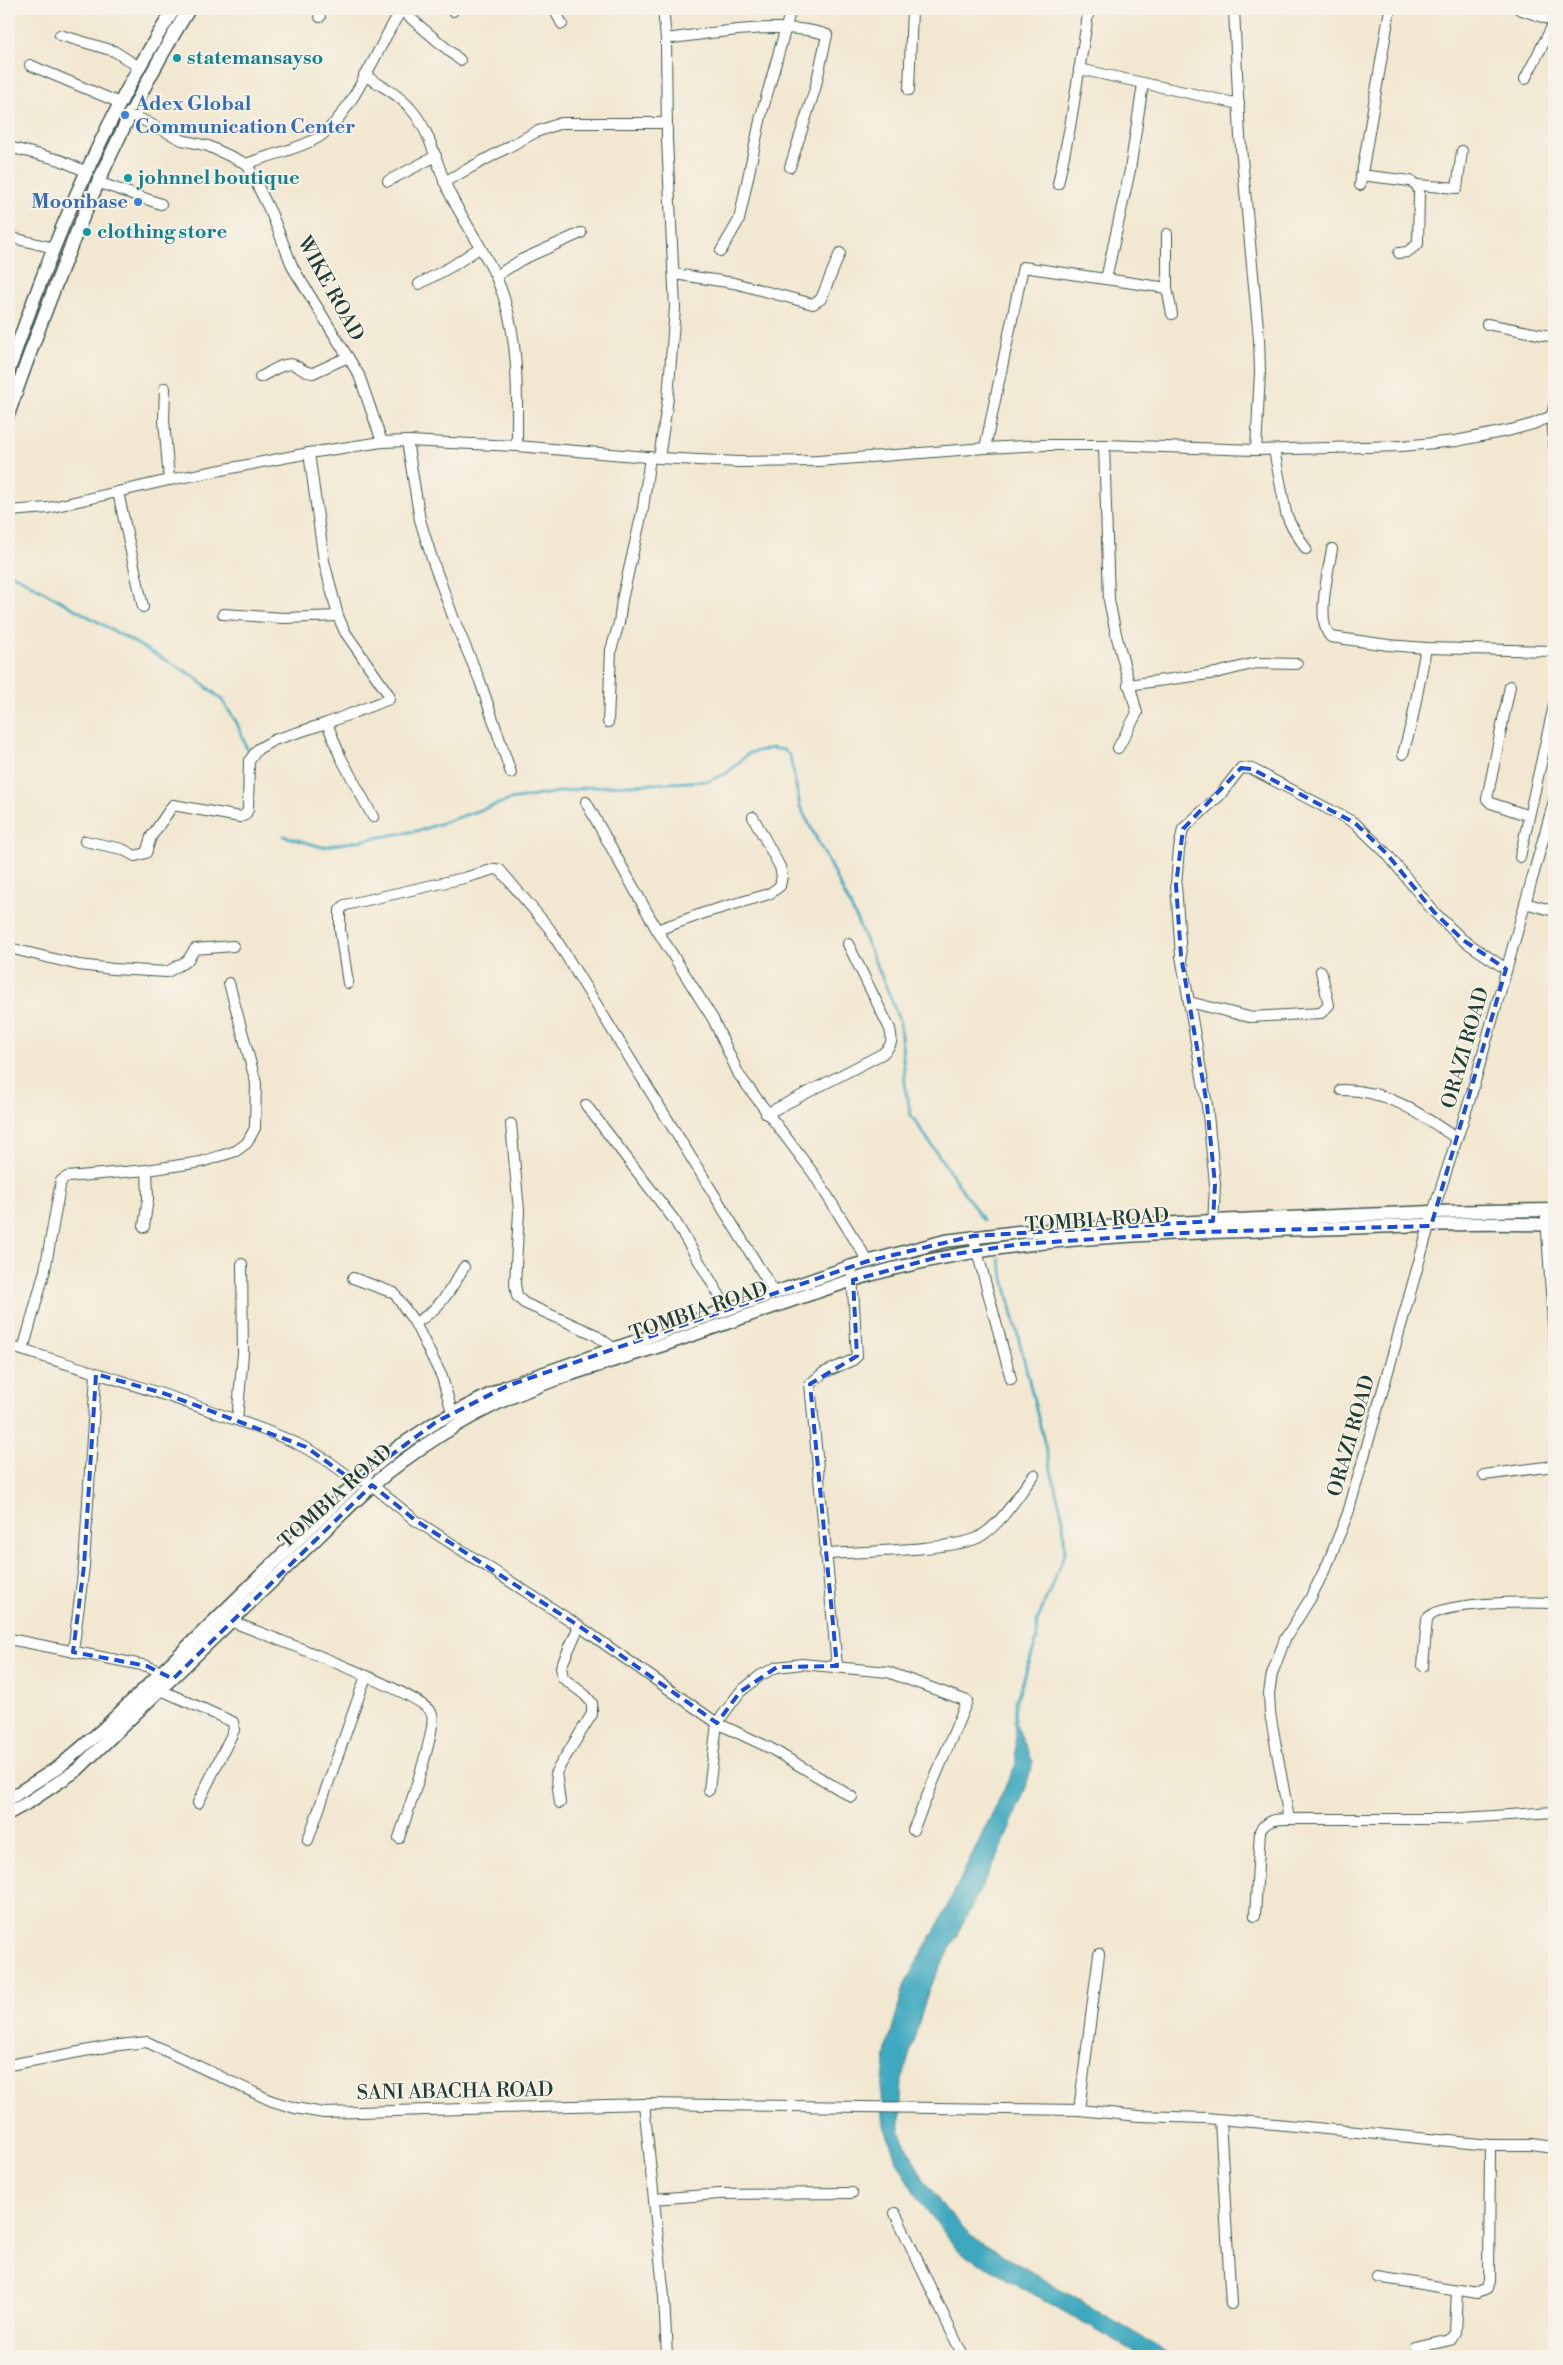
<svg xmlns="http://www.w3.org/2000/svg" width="1563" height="2365" font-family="'Libre Bodoni',serif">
	<rect width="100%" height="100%" fill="#f7f3e8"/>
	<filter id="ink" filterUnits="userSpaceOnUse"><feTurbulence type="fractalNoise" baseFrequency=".02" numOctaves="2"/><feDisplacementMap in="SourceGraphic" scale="10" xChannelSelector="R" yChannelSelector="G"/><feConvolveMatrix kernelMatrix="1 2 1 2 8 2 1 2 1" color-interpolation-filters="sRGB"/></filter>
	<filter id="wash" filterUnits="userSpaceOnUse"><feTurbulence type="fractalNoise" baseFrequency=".0096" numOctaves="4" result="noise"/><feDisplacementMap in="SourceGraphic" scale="20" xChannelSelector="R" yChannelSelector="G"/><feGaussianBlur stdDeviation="1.12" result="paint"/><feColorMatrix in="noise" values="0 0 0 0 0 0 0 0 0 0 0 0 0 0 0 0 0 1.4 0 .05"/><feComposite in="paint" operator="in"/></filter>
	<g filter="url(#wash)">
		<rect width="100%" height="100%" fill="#f2e7d0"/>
		<!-- water -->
		<polygon fill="#3ea8bf" stroke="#2e727a" points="1014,1720 1033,1762 1026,1787 1001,1850 929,1989 902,2080 900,2131 919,2171 940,2202 971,2236 1174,2356 1141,2356 958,2251 916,2196 896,2159 884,2126 881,2097 887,2047 905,1983 942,1917 1016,1764"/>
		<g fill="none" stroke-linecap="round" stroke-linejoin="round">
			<!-- stream -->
			<g stroke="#3ea8bf" stroke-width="3">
				<polyline points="9,572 194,676 222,700 237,723 248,752"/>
				<polyline points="284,836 322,847 421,830 510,800 590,787 709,781 727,773 749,753 772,748 784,750 790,756 800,806 851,907 888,991 900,1023 906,1093 911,1115 983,1220"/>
				<polyline points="999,1258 1063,1519 1065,1552 1037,1622 1037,1640 1016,1701 1015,1723"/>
			</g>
		</g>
	</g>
	<g filter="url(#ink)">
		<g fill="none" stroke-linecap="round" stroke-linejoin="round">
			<!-- minor casing -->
			<g stroke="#3f564b" stroke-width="12">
				<g id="minor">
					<polyline points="318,9 320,17"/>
					<polyline points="451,9 453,11"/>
					<polyline points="554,9 562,24"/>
					<polyline points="1234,9 1240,137 1259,339 1260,372 1256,450"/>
					<polyline points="1519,9 1554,21"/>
					<polyline points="401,10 460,60"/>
					<polyline points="60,35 114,51 139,67"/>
					<path d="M 666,39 C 709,33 786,20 827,35 L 815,89 L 790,167"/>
					<polyline points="30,65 120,103"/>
					<polyline points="1079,69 1239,104"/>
					<path d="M 364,75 C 380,85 398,94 410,108 C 432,132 436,166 450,194 C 464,222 483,248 496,277 C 520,330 517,389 517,446"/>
					<polyline points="1525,79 1554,23"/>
					<polyline points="909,90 912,9"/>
					<polyline points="129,113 182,140 208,146 247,164 272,215 293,268 359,375 382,442"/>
					<polyline points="9,147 60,160 87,172"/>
					<path d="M 247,164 C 270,154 298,150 319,137 C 353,114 378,45 402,9"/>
					<polyline points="1361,175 1410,181 1417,185 1419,192 1418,244 1407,252 1399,253"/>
					<polyline points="388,181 436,156"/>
					<polyline points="97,182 161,204"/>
					<polyline points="444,182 536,132 561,123 667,123"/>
					<polyline points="1058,184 1070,127 1089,9"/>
					<polyline points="1360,185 1390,9"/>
					<polyline points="1417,185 1457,188 1462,151"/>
					<polyline points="1167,234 1167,288 1172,314"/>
					<polyline points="9,237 54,248"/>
					<polyline points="721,251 739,220 761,116 791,9"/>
					<polyline points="674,274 734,283 813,304 821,299 840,253"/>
					<polyline points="496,276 521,260 581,233"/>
					<polyline points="1106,279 1130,170 1143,84"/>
					<polyline points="419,284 454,265 479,248"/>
					<polyline points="1487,324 1554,337"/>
					<path d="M 260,377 C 270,373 284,361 294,365 C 301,368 305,373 313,373 L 348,357"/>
					<polyline points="165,388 164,420 169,480"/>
					<polyline points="1554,406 1552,415 1554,446"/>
					<polyline points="407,441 420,520 433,562 455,622 480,681 511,773"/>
					<polyline points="1104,445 1109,600 1116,634 1137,713 1118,748"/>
					<polyline points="985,448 1023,267 1167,288"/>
					<polyline points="1274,450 1286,513 1290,523 1306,549"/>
					<polyline points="659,458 668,398 675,308 667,139 666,39 663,9"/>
					<polyline points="118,492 143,607"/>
					<polyline points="9,511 48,508 169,480 309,453 382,442 407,441 517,446 659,458 739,462 818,461 985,448 1045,445 1104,445 1256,450 1401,446 1456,441 1511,430 1533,424 1554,415"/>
					<path d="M 1332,549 C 1329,568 1315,624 1331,637 L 1388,645 L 1426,648 L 1554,651"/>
					<polyline points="223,614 284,618 338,616"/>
					<polyline points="1128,685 1216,673 1256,663 1297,664"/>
					<polyline points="1510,686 1487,799 1491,803 1529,816"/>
					<polyline points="608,722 611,650 619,623 622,600 643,508 650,457"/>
					<polyline points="327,723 340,756 373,817"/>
					<polyline points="1403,754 1412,721 1426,648"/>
					<polyline points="1554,801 1470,1099 1433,1212 1348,1513 1328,1563 1310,1599 1285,1639 1272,1674 1269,1693 1270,1713 1289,1819 1447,1819 1554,1812"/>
					<polyline points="586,802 657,930 713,1019 739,1075 813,1173 868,1261"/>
					<polyline points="85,841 122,849 135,856 146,853 151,837 173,805 240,817 245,815 248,810 249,761 258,749 274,740 327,723 389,699 389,695 345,632 338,616 324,561 309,453"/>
					<polyline points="1520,857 1554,705"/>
					<polyline points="1525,903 1554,911"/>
					<polyline points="657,930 707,912 769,894 780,886 782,876 780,867 753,817"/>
					<polyline points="9,948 79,965 113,969 167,972 187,961 195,949 233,946"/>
					<polyline points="348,983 340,930 340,910 345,905 464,878 495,869 500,870 549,928 775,1293"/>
					<polyline points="1189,1002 1249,1017 1321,1013 1329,1005 1321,971"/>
					<path d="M 1341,1090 C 1387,1089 1421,1114 1457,1139"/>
					<polyline points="586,1105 675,1221 727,1308"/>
					<path d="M 766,1114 L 882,1054 C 892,1045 893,1042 890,1029 L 848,944"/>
					<polyline points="511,1124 519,1211 515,1284 517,1296 524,1303 594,1334 612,1347"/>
					<polyline points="1546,1217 1554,1338"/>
					<polyline points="144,1227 148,1198 147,1170"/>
					<polyline points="1213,1228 1215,1184 1207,1105 1181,956 1176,885 1179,849 1183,829 1220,795 1241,768 1252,769 1355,823 1387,854 1434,912 1463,940 1506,969"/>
					<polyline points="973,1236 1011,1379"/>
					<polyline points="353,1278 394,1293 415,1323 442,1377 452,1412"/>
					<path d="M 415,1323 C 440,1309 450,1291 464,1267"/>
					<path d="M 9,1346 C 80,1368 152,1389 222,1415 C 273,1433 316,1446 356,1483"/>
					<polyline points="23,1350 45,1270 61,1181 67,1177 147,1170 201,1162 236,1151 247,1143 255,1128 256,1083 229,983"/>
					<polyline points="237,1420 243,1354 242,1264"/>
					<polyline points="1484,1475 1554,1466"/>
					<polyline points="362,1477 415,1520 579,1626 717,1723 770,1748 852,1797"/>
					<path d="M 825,1554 C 856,1552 960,1550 981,1536 C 1003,1522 1018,1495 1034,1475"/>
					<path d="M 225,1619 C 253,1630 426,1694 432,1714 C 437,1730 406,1817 399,1838"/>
					<polyline points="9,1639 147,1666 166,1674"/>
					<polyline points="73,1652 84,1566 96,1374"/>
					<polyline points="837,1666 810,1384 823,1373 853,1360 857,1356 852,1273"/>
					<path d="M 1423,1666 L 1427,1619 C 1438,1601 1532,1602 1554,1603"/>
					<polyline points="154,1687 233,1722 234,1730 198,1803"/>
					<polyline points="709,1790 717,1723 740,1692 761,1675 777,1667 802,1664 888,1672 967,1701 913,1830"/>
					<polyline points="560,1803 556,1772 592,1714 592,1703 585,1695 563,1678 561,1667 579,1626"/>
					<polyline points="308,1840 366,1676"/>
					<path d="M 1255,1916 L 1260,1831 C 1267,1819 1276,1819 1289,1819"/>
					<polyline points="9,2065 111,2046 147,2042 272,2101 295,2108 324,2113 644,2104 1079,2110 1139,2116 1206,2118 1275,2124 1490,2145 1532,2145 1554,2148"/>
					<polyline points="644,2104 664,2297 667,2356"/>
					<polyline points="1079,2110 1099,1954"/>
					<polyline points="1220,2120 1231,2304"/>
					<polyline points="654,2199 719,2194 852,2193"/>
					<polyline points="895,2213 963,2356"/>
					<polyline points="1377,2277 1478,2293 1487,2289 1489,2281 1490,2145"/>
					<polyline points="1416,2348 1450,2340 1455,2332 1457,2290"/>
				</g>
			</g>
			<!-- major casing -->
			<g stroke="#3f564b" stroke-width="15">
				<g id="major">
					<path d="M 9,370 C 51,245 103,120 174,9"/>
					<path d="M 9,412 C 58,272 111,135 189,9"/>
					<polyline points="9,1799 60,1766 103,1729 362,1477 397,1448 436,1422 507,1386 852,1266 945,1241 1018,1232 1213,1221 1433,1212 1554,1210"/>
					<path d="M 9,1813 L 29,1802 L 77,1770 L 352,1504 C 395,1463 445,1429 498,1403 C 551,1378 610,1362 666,1344 C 728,1323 790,1300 853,1280 C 998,1235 1154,1234 1305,1229 C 1387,1227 1473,1221 1554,1225"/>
				</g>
			</g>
			<!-- minor -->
			<use href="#minor" stroke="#fff" stroke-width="10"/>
			<!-- major -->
			<use href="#major" stroke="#fff" stroke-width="12"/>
		</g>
	</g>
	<!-- marked area -->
	<path fill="none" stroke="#1d4ed8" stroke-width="4" stroke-dasharray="10 6" stroke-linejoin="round" d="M 1241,768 L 1252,769 L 1355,823 L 1387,854 L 1434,912 L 1463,940 L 1506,969 L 1431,1226 L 1200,1232 L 1021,1244 L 942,1256 L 853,1280 L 857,1356 L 810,1384 L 837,1666 L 777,1667 L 740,1692 L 717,1723 L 579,1626 L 415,1520 L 372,1485 L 173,1679 L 147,1666 L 73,1652 L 84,1566 L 96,1374 L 166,1394 L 306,1447 L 355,1482 L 436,1422 L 507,1386 L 868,1261 L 973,1236 L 1213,1221 L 1215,1184 L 1207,1105 L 1181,956 L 1176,885 L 1183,829 Z"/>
	<!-- markers -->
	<g fill="#0f9aa8" stroke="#f7f3e8" stroke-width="2">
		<circle cx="177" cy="58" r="5"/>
		<circle cx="128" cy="178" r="5"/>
		<circle cx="87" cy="232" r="5"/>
	</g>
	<g fill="#3f7fe0" stroke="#f7f3e8" stroke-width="2">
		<circle cx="125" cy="115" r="5"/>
		<circle cx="138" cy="202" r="5"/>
	</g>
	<g text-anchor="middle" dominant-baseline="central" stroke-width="4" stroke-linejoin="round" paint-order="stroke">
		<!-- culture labels -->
		<g font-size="20" font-weight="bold" fill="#0d838f" stroke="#f7f3e8" text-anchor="start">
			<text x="187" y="58">statemansayso</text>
			<text x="138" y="178">johnnel boutique</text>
			<text x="97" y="232">clothing store</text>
		</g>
		<!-- shop labels -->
		<g font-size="20" font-weight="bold" fill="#366cbe" stroke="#f7f3e8" text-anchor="start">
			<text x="135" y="104">Adex Global<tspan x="135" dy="23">Communication Center</tspan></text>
			<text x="128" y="202" text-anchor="end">Moonbase</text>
		</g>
		<!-- street labels -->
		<g font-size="20" fill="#1f3d34" stroke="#f7f3e8">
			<text transform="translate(330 289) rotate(61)">WIKE ROAD</text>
			<text transform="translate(1466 1048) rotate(-74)">ORAZI ROAD</text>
			<text transform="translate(1097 1221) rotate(-4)">TOMBIA ROAD</text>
			<text transform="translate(699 1312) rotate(-19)">TOMBIA ROAD</text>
			<text transform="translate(1352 1436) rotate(-74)">ORAZI ROAD</text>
			<text transform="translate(336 1497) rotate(-42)">TOMBIA ROAD</text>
			<text transform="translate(455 2092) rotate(-1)">SANI ABACHA ROAD</text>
		</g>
	</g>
	<!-- margin -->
	<rect width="1563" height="2365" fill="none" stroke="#f7f3e8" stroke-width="30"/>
</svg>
